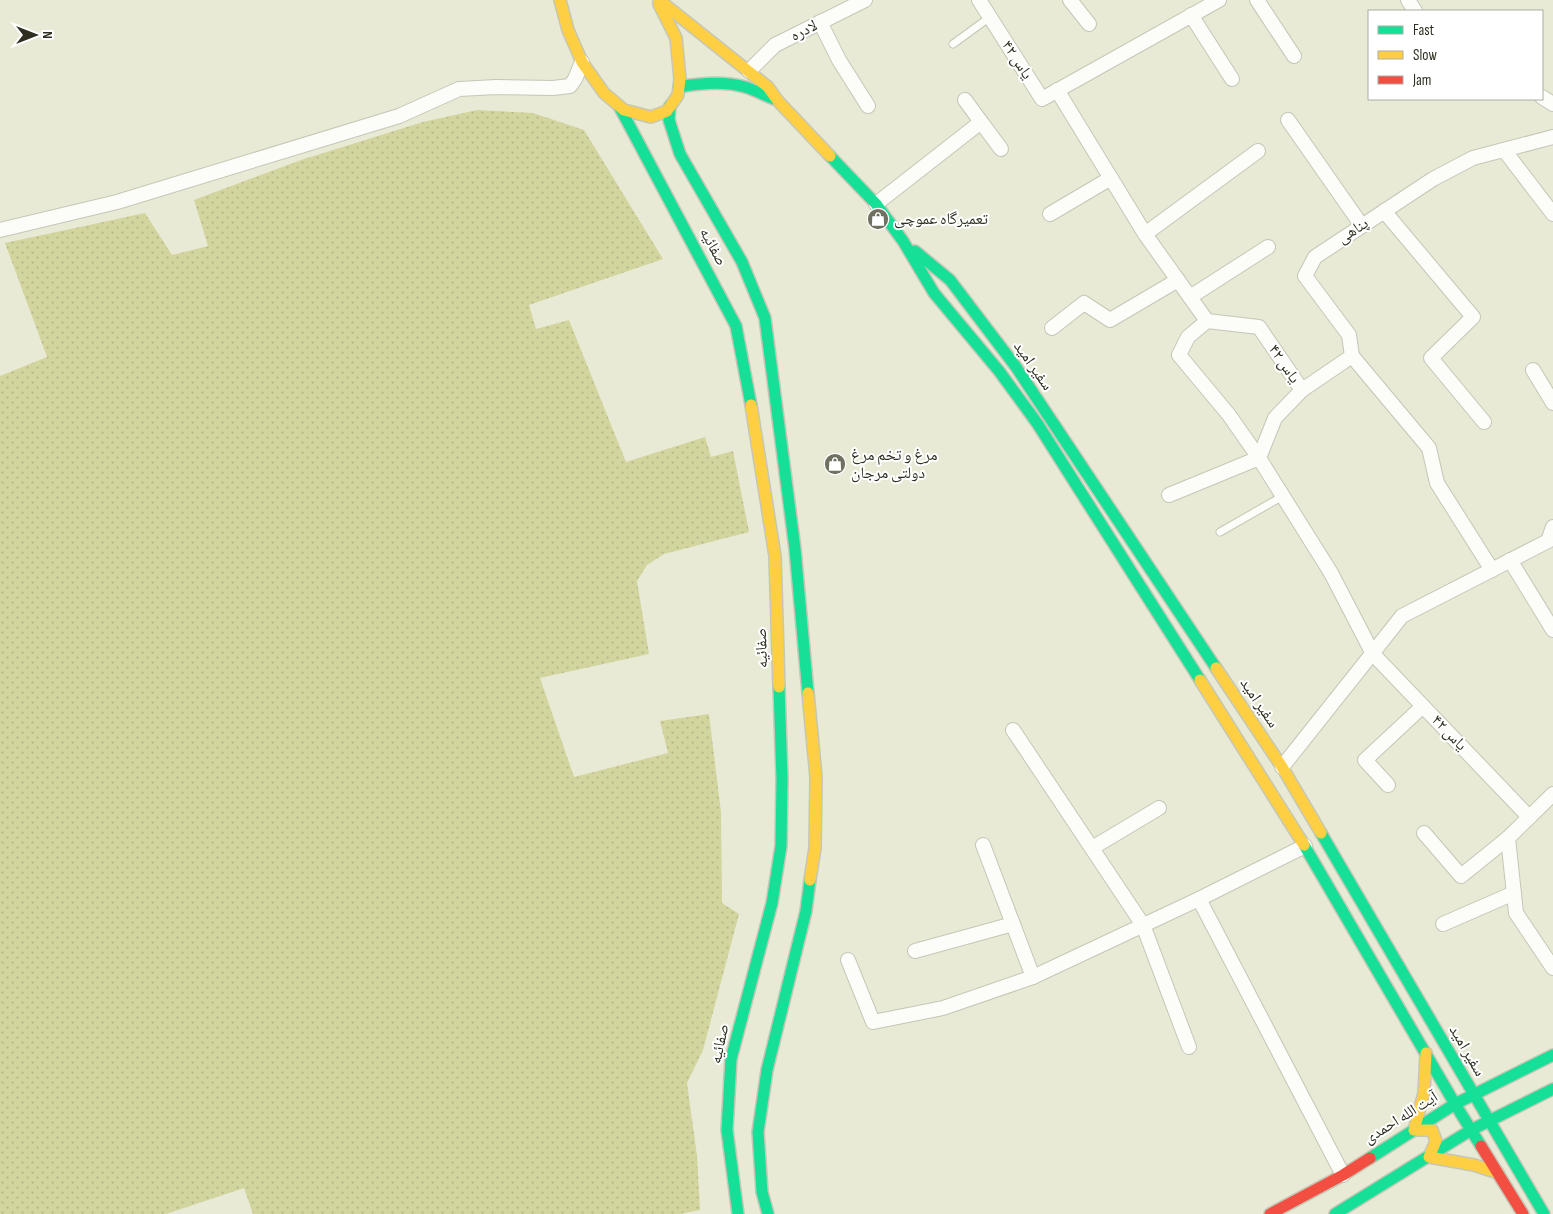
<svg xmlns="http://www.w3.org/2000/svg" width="1553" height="1214" font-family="'Sofia Sans Condensed','Noto Naskh Arabic',sans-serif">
	<defs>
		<pattern id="garden-dots" width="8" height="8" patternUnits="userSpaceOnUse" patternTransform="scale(1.25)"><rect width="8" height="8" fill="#d3d59f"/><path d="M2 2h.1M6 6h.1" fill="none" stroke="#b5b789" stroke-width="1.8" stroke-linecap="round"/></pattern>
	</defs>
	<rect width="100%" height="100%" fill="#e8ead5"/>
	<!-- garden -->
	<polygon fill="url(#garden-dots)" points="477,110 533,113 584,130 663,259 529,305 536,329 569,320 626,462 705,437 711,457 733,451 749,532 664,554 647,565 637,581 649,654 540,678 574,777 668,753 660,721 709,714 721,812 722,903 739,914 703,1050 687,1083 697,1156 700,1210 680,1214 253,1214 244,1188 166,1214 0,1214 0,376 47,357 5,243 145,213 172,255 208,246 194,200 301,160 423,122"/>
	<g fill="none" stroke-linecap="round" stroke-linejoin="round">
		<!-- lane casing -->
		<g stroke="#c5c7b6" stroke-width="9">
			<g id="lane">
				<polyline points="953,44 990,17"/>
				<polyline points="1220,532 1283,496"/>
			</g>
		</g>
		<!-- street casing -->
		<g stroke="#c5c7b6" stroke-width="16">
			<g id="street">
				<polyline points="979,0 1042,99 1219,0"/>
				<polyline points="1070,0 1089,24"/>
				<polyline points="1257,0 1294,56"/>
				<polyline points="1408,0 1415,11"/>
				<polyline points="1191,15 1232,79"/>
				<polyline points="820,22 839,60 868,106"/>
				<polyline points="749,71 775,45 865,0"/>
				<polyline points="1057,90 1145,234 1207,321 1259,327 1302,390 1275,418 1259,458 1331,573 1373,654 1529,817"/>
				<polyline points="1542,97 1553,104"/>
				<polyline points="965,100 981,122"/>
				<polyline points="1288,120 1362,226"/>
				<polyline points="1504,150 1553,214"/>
				<polyline points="876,204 981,122 1001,149"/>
				<polyline points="1384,211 1473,317 1431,358 1484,422"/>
				<polyline points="1050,214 1111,178"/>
				<polyline points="0,230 117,202 399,116 459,89 496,87 553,88 570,86 575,79 582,62"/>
				<polyline points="1145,234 1258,151"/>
				<polyline points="1190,297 1268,247"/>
				<polyline points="1052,328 1084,303 1110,320 1178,280"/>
				<polyline points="1352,356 1429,448 1437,483 1492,570"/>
				<polyline points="1533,370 1553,403"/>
				<polyline points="1302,390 1352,356 1349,335 1305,276 1315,257 1433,179 1473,158 1553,137"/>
				<polyline points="1169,495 1259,458 1229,415 1179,355 1188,337 1207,321"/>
				<polyline points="1510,560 1553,630"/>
				<polyline points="1013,730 1143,925 1189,1047"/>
				<polyline points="1282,767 1402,616 1548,541 1553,527"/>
				<polyline points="1388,785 1365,760 1423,706"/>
				<polyline points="1553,794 1508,838 1516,913 1553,968"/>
				<polyline points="1424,833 1461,876 1508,838"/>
				<polyline points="983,845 1033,977"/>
				<polyline points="1092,848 1159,808"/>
				<polyline points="1199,899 1343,1175"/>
				<polyline points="1443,924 1514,893"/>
				<polyline points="915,951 1013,924"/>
				<polyline points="848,960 873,1022 943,1008 1033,977 1199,899 1305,846"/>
			</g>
		</g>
		<!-- fast casing -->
		<g stroke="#c5c7b6" stroke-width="14">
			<g id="fast">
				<path d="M 679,87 C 701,83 724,81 745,87 C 755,90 764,95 774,99"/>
				<polyline points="619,106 736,326 751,405"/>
				<polyline points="670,106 669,120 680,154 742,262 765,318 795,549 808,693"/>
				<polyline points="830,156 876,204 903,241 934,293 999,371 1037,423 1200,680"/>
				<polyline points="915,251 950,280 1016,367 1216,668"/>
				<polyline points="1321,833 1544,1214"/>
				<polyline points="1304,845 1455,1104 1481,1146"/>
				<polyline points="1370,1158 1455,1104 1553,1055"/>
				<polyline points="738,1214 727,1130 731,1059 772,903 781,846 782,779 779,687"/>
				<polyline points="768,1214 762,1192 758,1132 767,1070 806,911 810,880"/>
				<polyline points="1335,1214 1471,1130 1553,1089"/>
			</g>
		</g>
		<!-- slow casing -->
		<g stroke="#c5c7b6" stroke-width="14">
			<g id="slow">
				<polyline points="560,0 568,30 582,62 604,93 624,110 651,117 667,111 678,95 680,79 676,38 659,4"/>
				<polyline points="659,0 768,87 778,101 830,156"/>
				<polyline points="751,405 775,556 779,687"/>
				<polyline points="1216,668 1282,767 1321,833"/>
				<polyline points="1200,680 1304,845"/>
				<polyline points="808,693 816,777 815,848 810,880"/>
				<polyline points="1426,1053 1424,1093 1414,1130 1432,1130 1436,1141 1429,1157 1474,1165 1498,1173"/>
			</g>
		</g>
		<!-- jam casing -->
		<g stroke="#c5c7b6" stroke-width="14">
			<g id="jam">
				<polyline points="1481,1146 1523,1214"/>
				<polyline points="1270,1214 1343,1175 1370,1158"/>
			</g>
		</g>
		<!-- lane -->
		<use href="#lane" stroke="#fcfcf9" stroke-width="7"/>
		<!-- street -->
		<use href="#street" stroke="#fcfcf9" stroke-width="14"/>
		<!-- fast -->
		<use href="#fast" stroke="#16e098" stroke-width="11"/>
		<!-- slow -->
		<use href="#slow" stroke="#ffcf43" stroke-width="11"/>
		<!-- jam -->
		<use href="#jam" stroke="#f24e42" stroke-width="11"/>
	</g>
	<!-- icons -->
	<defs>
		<g id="shop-disc" transform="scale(1.125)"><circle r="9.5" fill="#707060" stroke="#fff"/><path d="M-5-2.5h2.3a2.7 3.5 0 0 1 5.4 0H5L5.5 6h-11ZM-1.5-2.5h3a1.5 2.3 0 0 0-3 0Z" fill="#fff"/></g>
	</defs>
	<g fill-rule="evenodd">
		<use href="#shop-disc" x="878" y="219"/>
		<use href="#shop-disc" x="835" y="464"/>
	</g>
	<g text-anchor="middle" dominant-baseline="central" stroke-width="4" stroke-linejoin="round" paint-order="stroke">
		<!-- street labels -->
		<g font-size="16" fill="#2f2f21" stroke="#fff">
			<text transform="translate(804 31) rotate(-27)">لادره</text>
			<text transform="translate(1017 60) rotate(57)">یاس ۴۲</text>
			<text transform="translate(1353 231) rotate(-33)">پناهی</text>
			<text transform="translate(713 247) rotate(62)">صفائیه</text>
			<text transform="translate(1284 364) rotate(56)">یاس ۴۲</text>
			<text transform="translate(1033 366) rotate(55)">سفیر امید</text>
			<text transform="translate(762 648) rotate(-92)">صفائیه</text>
			<text transform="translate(1259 703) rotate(56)">سفیر امید</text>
			<text transform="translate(1449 733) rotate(46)">یاس ۴۲</text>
			<text transform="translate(720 1044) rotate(-78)">صفائیه</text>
			<text transform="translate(1467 1051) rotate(60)">سفیر امید</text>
			<text transform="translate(1401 1118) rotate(-32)">آیت الله احمدی</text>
		</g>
		<!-- poi labels -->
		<g font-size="16" fill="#2f2f21" stroke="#fff" text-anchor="start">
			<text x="894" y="219">تعمیرگاه عموچی</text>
			<text x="851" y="455">مرغ و تخم مرغ<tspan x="851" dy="18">دولتی مرجان</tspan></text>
		</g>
	</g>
	<!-- legend -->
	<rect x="1368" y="10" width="175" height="90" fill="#ffffff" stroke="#acaca6"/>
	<rect x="1378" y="26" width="25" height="8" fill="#16e098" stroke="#acaca6"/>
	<text x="1413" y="35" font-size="15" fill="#2f2f21">Fast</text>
	<rect x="1378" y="51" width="25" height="8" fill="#ffcf43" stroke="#acaca6"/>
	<text x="1413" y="60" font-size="15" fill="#2f2f21">Slow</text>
	<rect x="1378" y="76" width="25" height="8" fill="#f24e42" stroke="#acaca6"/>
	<text x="1413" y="85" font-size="15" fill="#2f2f21">Jam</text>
	<!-- north arrow -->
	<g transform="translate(35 35) rotate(90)" stroke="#ffffff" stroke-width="4" paint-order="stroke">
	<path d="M0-4L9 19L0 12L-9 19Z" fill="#2f2f21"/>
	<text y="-8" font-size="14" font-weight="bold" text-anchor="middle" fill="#2f2f21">N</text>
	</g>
</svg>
